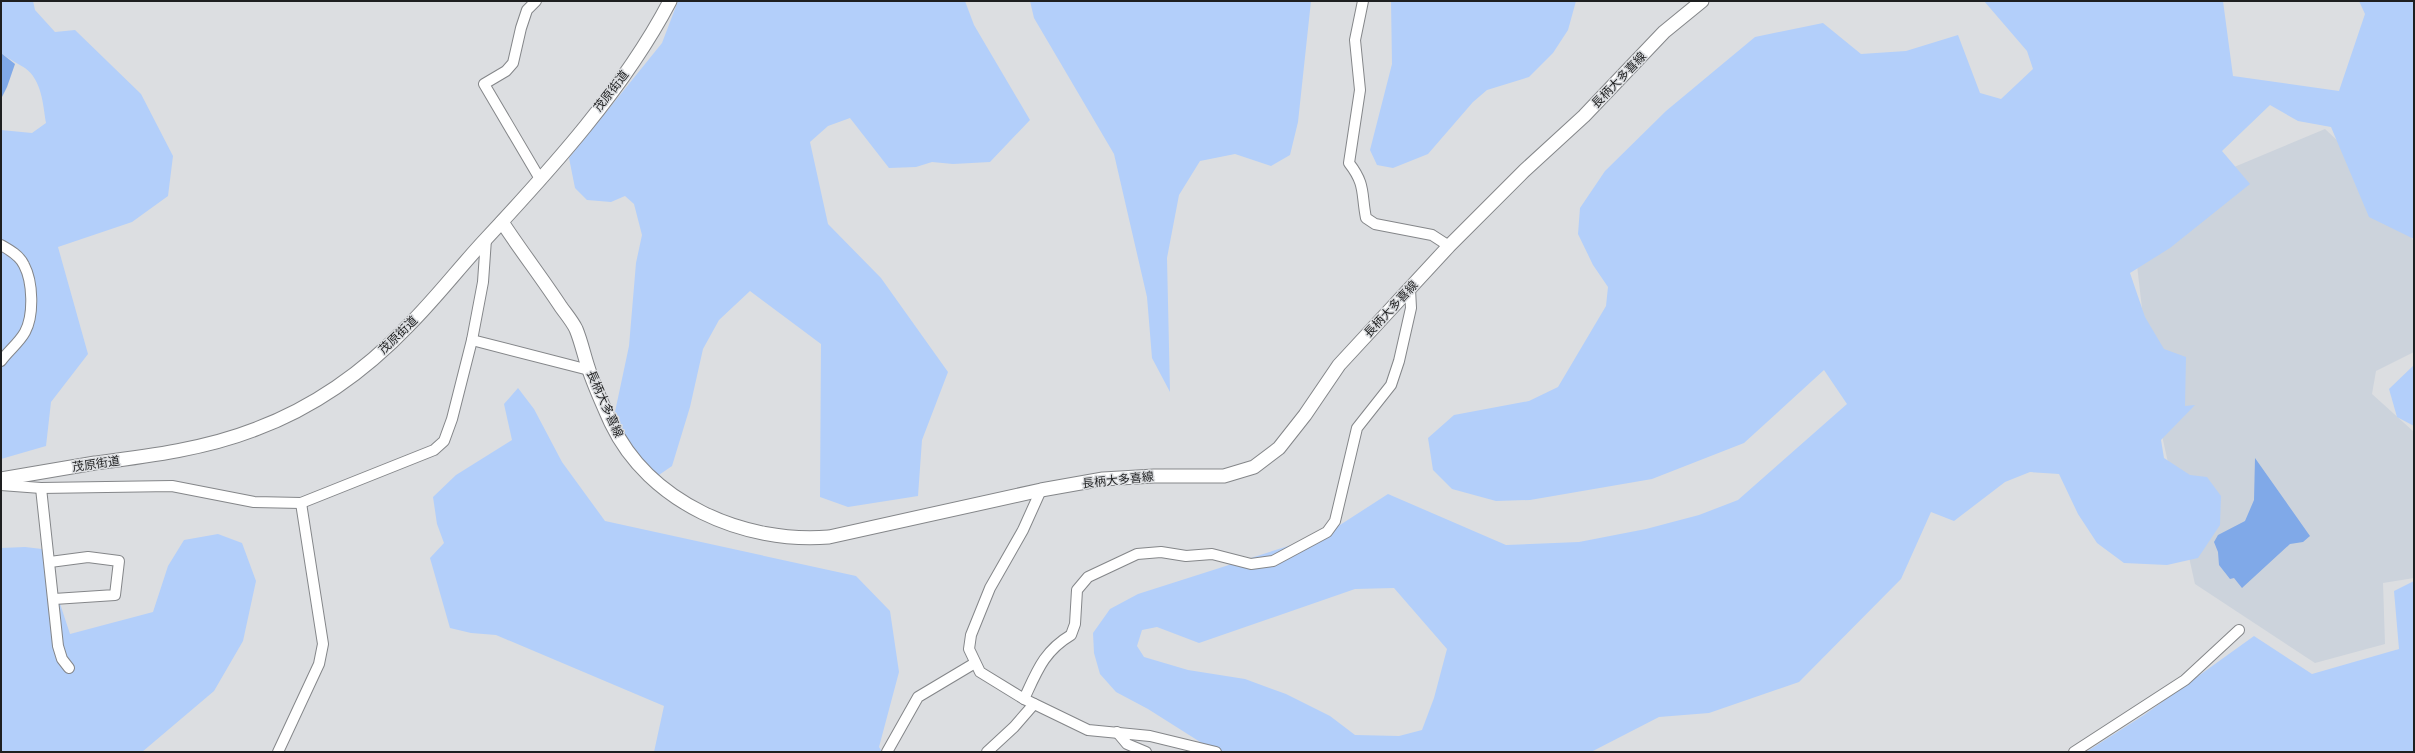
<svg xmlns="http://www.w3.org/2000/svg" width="2415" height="753" font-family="Karla,'Noto Sans JP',sans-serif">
	<rect width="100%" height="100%" fill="#dcdee1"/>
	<!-- built -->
	<polygon fill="#ccd3dc" points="2325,129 2370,171 2414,242 2414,352 2376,371 2372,394 2414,432 2414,578 2383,583 2385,644 2315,663 2195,584 2151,386 2135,248 2227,170"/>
	<!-- green -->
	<g fill="#b3cffa" fill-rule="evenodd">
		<path d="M 1,1 L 33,1 L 35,10 L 55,32 L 75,30 L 141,94 L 173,156 L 168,196 L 132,222 L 58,247 L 88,354 L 51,402 L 46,446 L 1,459 L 1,130 L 32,133 L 46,123 C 43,105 42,80 25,68 C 17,63 9,59 1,53 Z"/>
		<polygon points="678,1 965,1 974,25 1030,120 990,162 953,164 932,162 916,167 889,168 850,118 828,126 810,142 828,224 881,278 948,372 922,440 918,496 848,507 820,497 821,344 750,291 719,320 703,349 690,407 672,466 656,477 612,426 629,346 636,263 642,235 634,204 625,196 611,202 587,200 575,188 569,158 662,43"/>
		<polygon points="1030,1 1311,1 1298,122 1290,155 1271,166 1235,154 1200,161 1179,195 1167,258 1170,392 1152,358 1147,297 1114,154 1034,18"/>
		<polygon points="1391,1 1576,1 1568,30 1553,53 1529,77 1487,90 1473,102 1428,154 1393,168 1377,165 1370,150 1392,64"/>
		<path d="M 1984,1 L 2223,1 L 2233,76 L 2339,91 L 2365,14 L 2359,1 L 2414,1 L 2414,239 L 2369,217 L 2331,127 L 2298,121 L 2270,105 L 2222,151 L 2250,184 L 2170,248 L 2130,273 L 2145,317 L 2164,349 L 2186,357 L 2185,406 L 2195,405 L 2161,440 L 2164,458 L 2190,475 L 2207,477 L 2221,496 L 2220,525 L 2198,558 L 2167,565 L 2124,563 L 2097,543 L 2078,514 L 2059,474 L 2030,472 L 2005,482 L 1954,521 L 1931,512 L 1901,579 L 1799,682 L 1709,713 L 1659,717 L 1591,752 L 1216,752 L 1148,709 L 1116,692 L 1100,674 L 1094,653 L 1093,633 L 1110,609 L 1138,594 L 1326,534 L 1388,494 L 1506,545 L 1579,542 L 1646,529 L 1699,515 L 1738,500 L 1847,404 L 1824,370 L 1744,443 L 1652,479 L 1530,500 L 1496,501 L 1452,489 L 1433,470 L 1428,438 L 1454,415 L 1529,401 L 1558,387 L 1606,306 L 1608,287 L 1593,265 L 1578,234 L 1580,208 L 1605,171 L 1666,111 L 1755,37 L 1823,23 L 1861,54 L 1906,51 L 1958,35 L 1980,93 L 2001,99 L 2033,69 L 2027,51 ZM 1394,588 L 1447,649 L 1434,698 L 1422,730 L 1399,736 L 1355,735 L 1330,716 L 1286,694 L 1245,679 L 1188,670 L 1144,657 L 1137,646 L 1142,630 L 1157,627 L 1199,643 L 1355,589 Z"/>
		<polygon points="2414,365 2414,426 2397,417 2389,389"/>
		<polygon points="518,388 534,409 562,462 605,521 856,576 890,611 899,672 879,747 882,752 654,752 664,706 496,635 471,633 450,628 430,558 444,543 437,524 433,497 456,475 512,440 504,404"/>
		<polygon points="218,534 242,543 256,581 243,641 214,691 142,752 1,752 1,548 25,547 42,549 70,634 153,612 168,566 184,540"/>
		<polygon points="2414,581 2414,752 2086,752 2144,715 2254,636 2312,674 2399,649 2394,591"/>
	</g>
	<!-- water -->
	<g fill="#80a9e8">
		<polygon points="1,53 15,64 7,87 1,99"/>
		<polygon points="2255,458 2310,536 2303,542 2290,544 2242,588 2234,578 2230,579 2219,565 2218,552 2214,542 2218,535 2245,521 2254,500"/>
	</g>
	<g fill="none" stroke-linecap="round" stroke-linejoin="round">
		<!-- minor casing -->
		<g stroke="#848689" stroke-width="12">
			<g id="minor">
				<polyline points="536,1 527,10 521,28 513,63 506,71 484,84 540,179"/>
				<path d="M 1363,1 L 1355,40 L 1360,90 L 1349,163 C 1366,185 1361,193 1366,218 L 1375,224 L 1432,235 L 1449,246"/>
				<path d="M 1,245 C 10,250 20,256 24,265 C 33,282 34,315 25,332 C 19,343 8,351 1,361"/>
				<polyline points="472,340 589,370"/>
				<polyline points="1,485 41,488 172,486 254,502 301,503 434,450 444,441 452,419 472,340 483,282 486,239"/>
				<polyline points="41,488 58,646 62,659 69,668"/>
				<polyline points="1041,490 1023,530 990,588 971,635 969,649 980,672 1024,699 1088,730 1150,736 1216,752"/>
				<polyline points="50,562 88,557 119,561 115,595 54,599"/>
				<path d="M 1024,699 C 1037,671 1044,651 1071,635 L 1075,624 L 1077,590 L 1088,577 L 1137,554 L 1161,552 L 1186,556 L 1212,554 L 1251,564 L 1273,561 L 1327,532 L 1335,521 L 1357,428 L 1391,385 L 1399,361 L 1411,308 L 1410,289"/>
				<polyline points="1117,732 1127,744 1146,752"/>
				<polyline points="278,752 319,664 323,644 301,503"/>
				<polyline points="887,752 918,697 975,663"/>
				<polyline points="987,752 1014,727 1034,704"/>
				<polyline points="2074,752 2185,680 2239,630"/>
			</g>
		</g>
		<!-- major casing -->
		<g stroke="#848689" stroke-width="15">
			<g id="major">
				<path d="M 502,222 C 521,251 542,278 561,307 C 566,314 572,321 576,329 C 581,341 584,355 588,367 C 594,386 603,405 611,423 C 649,503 744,544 829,537 L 1041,490 L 1103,479 L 1154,476 L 1224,476 L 1254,467 L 1279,448 L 1305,415 L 1339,365 L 1449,246 L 1524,171 L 1584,116 L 1664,32 L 1702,1"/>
				<path d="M 1,479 C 32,474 64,468 95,463 C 149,456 205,449 256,429 C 315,407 366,370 409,325 C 436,298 459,268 484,241 C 552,168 624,89 670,1"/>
			</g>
		</g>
		<!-- minor -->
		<use href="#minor" stroke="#fff" stroke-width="10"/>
		<!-- major -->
		<use href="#major" stroke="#fff" stroke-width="13"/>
	</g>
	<g text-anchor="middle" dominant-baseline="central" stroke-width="3" stroke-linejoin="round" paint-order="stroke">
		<!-- street labels -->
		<g font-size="12" fill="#1e1f20" stroke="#dcdee1">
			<text transform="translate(1619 80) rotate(-46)">長柄大多喜線</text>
			<text transform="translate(611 91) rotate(-52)">茂原街道</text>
			<text transform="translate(1391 309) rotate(-47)">長柄大多喜線</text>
			<text transform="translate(398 335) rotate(-44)">茂原街道</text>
			<text transform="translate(605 404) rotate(66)">長柄大多喜線</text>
			<text transform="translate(96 464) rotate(-8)">茂原街道</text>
			<text transform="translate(1118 480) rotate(-6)">長柄大多喜線</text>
		</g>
	</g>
	<!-- border -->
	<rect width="2415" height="753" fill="none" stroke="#1e1f20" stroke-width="4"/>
</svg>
